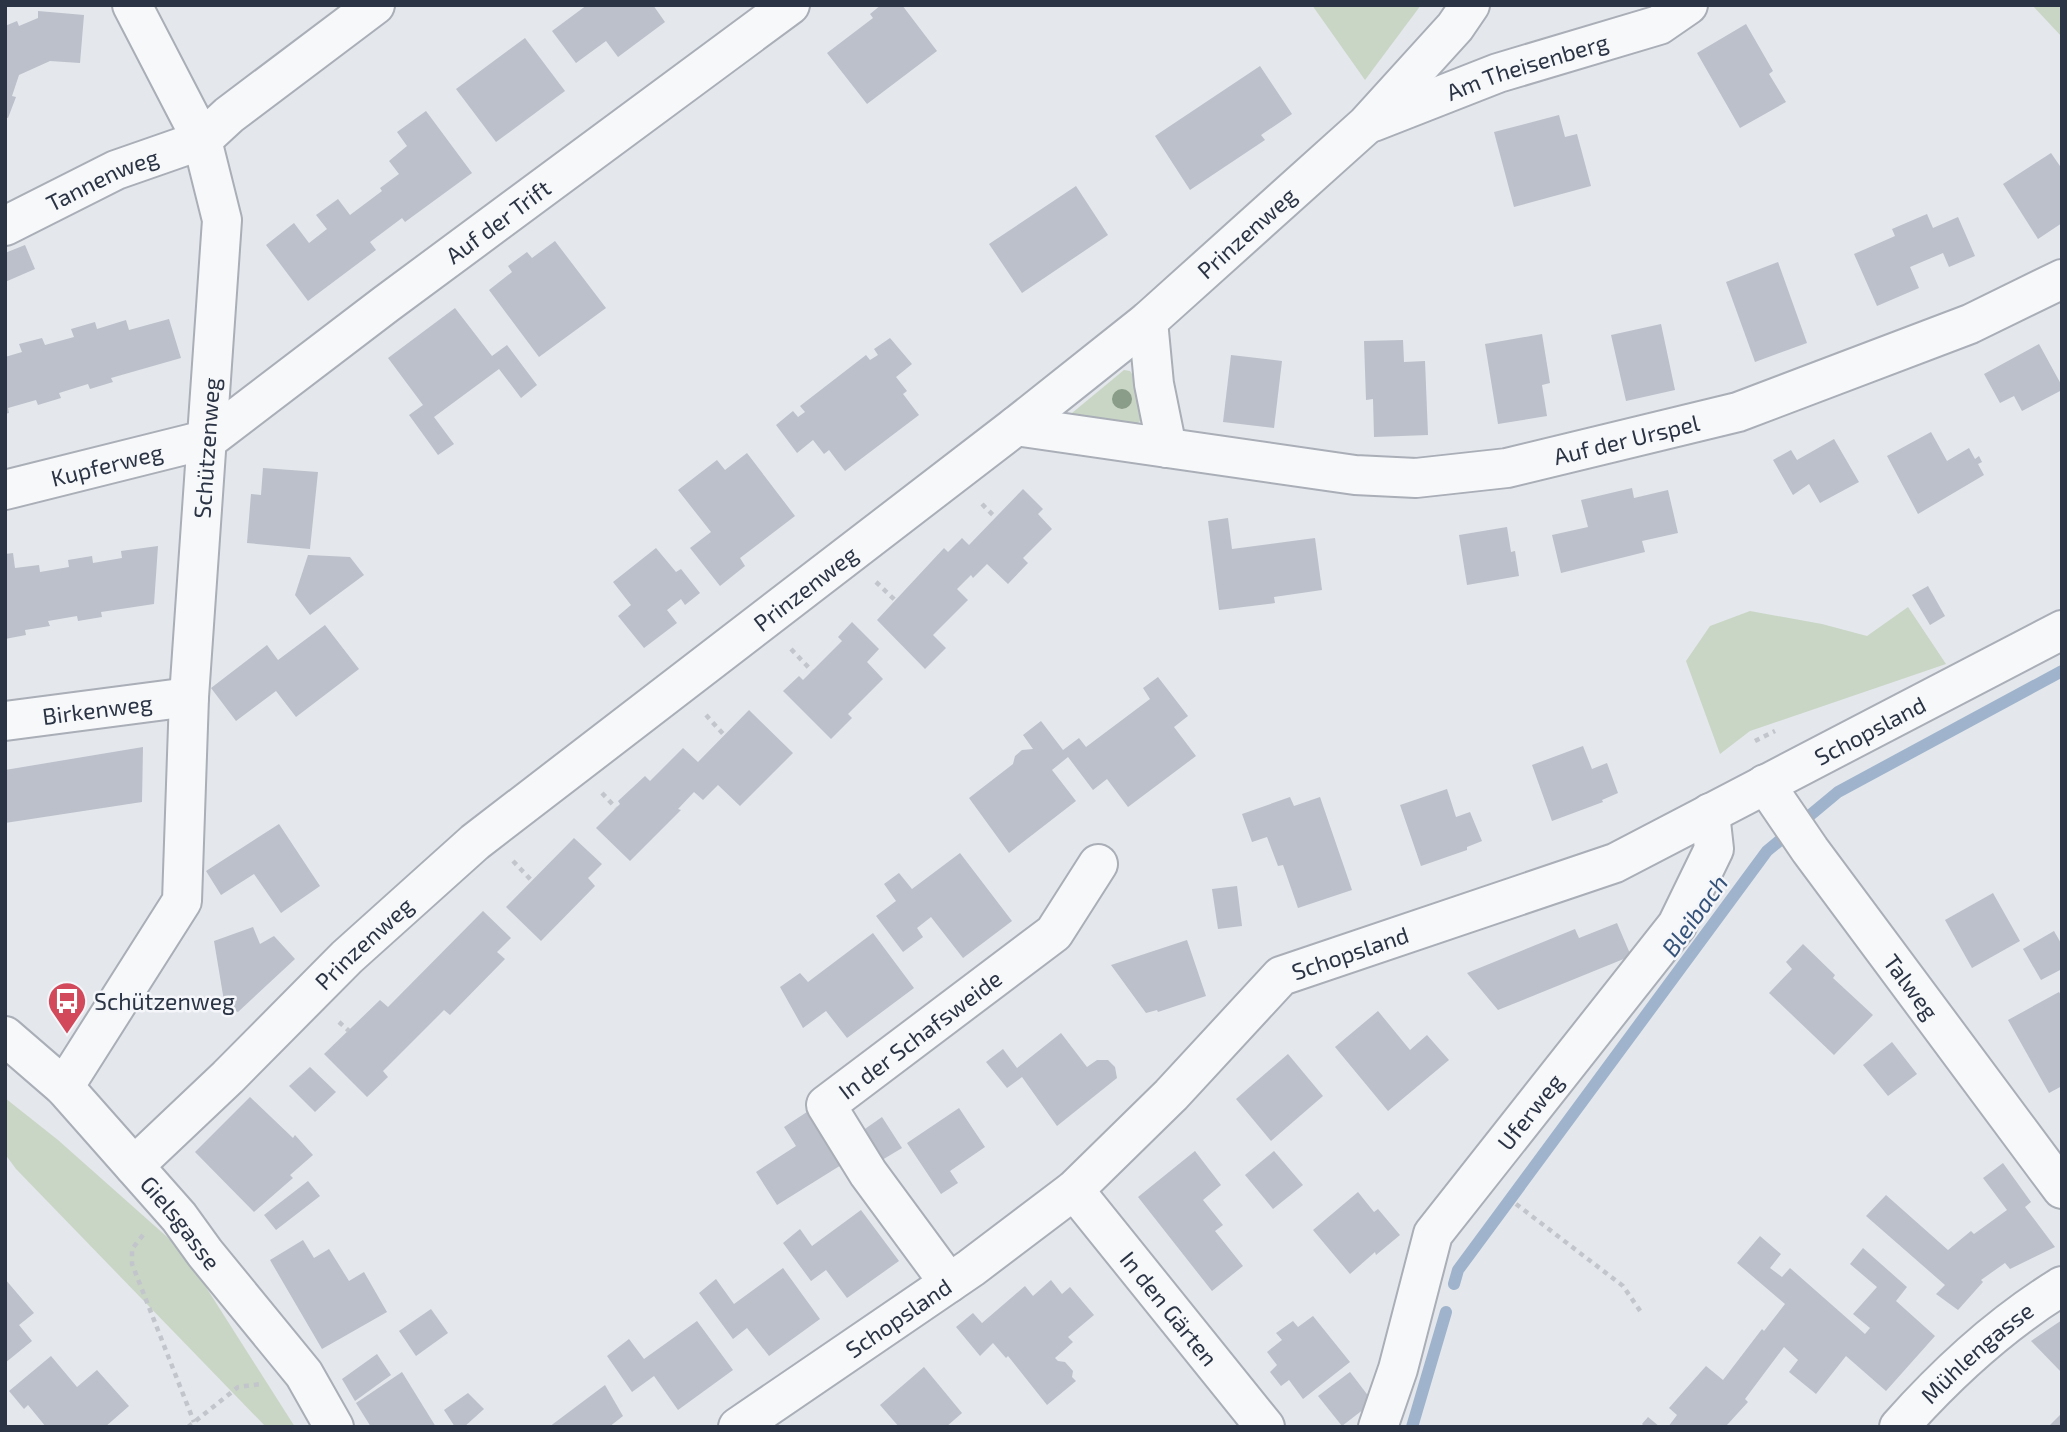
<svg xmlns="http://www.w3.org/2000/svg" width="2067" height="1432" font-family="'Exo 2',sans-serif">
	<rect width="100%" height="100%" fill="#e4e7ec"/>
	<!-- green -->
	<g fill="#c9d6c5">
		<polygon points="1312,5 1421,5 1365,80"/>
		<polygon points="2032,5 2062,5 2062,37"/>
		<polygon points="1124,370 1130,371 1134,377 1141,420 1137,424 1079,418 1072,413"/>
		<polygon points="1908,607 1946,664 1750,731 1720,754 1686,661 1710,626 1750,611 1822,624 1867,636"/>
		<polygon points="5,1098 58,1140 183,1251 295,1427 266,1427 16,1169 5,1154"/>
	</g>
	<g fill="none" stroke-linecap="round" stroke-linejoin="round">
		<!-- stream -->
		<g stroke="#9fb4cc" stroke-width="12">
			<polyline points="1454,1284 1458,1270 1767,851 1838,792 2062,671"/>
			<polyline points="1412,1427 1446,1312"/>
		</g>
	</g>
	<!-- building -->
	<g fill="#bbc0ca">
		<polygon points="587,5 653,5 665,22 618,57 606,41 576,63 552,31"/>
		<polygon points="881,5 902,5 937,51 867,104 827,53 873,18 870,14"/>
		<polygon points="38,11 84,15 80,63 50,61 19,75 12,96 16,97 8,118 5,117 5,26 17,21 19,26 38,18"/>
		<polygon points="1746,24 1773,71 1769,74 1786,102 1740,128 1697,53"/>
		<polygon points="525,38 565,91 496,142 456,89"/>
		<polygon points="1260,66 1292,114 1261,135 1265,140 1190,190 1155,136"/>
		<polygon points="426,111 472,173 405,222 402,218 370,242 376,250 308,301 266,245 294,223 309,243 327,229 316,215 338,199 350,215 382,191 380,188 399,174 389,161 407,146 397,132"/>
		<polygon points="1559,115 1565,137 1577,134 1591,186 1514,207 1494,132"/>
		<polygon points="2051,153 2062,169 2062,223 2038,239 2003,184"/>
		<polygon points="1076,186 1108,235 1022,293 989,244"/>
		<polygon points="1927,214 1933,228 1958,217 1975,256 1949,267 1943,253 1910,267 1919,288 1877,306 1854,254 1895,236 1892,229"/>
		<polygon points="555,241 606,308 539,357 489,290 512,272 508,266 527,252 532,258"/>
		<polygon points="25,245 35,269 5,282 5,253"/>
		<polygon points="1778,262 1807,343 1755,362 1726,282"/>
		<polygon points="455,308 492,356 507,345 537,385 521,398 499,369 434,417 454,444 438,455 409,415 423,405 388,358"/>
		<polygon points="169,319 181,358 111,378 113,382 90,389 88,384 59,393 61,398 38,405 36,400 8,408 9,413 5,414 5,357 22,352 19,344 42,338 45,345 74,337 71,329 95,322 97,329 126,320 129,330"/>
		<polygon points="1661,324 1675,390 1626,401 1611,335"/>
		<polygon points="1542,334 1550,383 1542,385 1547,416 1498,424 1485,344"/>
		<polygon points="890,338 912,364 896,377 907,391 903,394 919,415 845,471 829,450 824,454 813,440 797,453 776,425 793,411 798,417 805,412 800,406 866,355 870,360 878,355 874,349"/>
		<polygon points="1403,340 1404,362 1425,361 1428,435 1374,437 1373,399 1366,400 1364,341"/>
		<polygon points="2039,344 2062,386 2062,390 2022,411 2014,396 2000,403 1984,374"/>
		<polygon points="1231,355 1282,361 1274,428 1223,422"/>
		<polygon points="1931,432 1947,461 1969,448 1975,459 1979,456 1982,462 1978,464 1984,475 1918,514 1887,456"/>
		<polygon points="1834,439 1859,482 1820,503 1809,484 1793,495 1773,460 1791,450 1797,460"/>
		<polygon points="747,453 795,516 740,558 745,566 720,586 690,548 711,532 678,490 717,460 725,470"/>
		<polygon points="263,468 318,472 310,549 247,543 251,494 261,495"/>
		<polygon points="1632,488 1634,498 1668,490 1678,533 1642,541 1645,552 1561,573 1552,535 1588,527 1581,500"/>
		<polygon points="1023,489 1043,509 1038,514 1052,529 1023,558 1028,563 1008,584 987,564 973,578 971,575 957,589 968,600 933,635 946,648 925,669 877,620 944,548 948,552 962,538 969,545"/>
		<polygon points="1228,518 1232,549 1315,538 1322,590 1274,597 1275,603 1219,610 1208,521"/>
		<polygon points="1507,527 1511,552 1515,551 1519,576 1467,585 1459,535"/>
		<polygon points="158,546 154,604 101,612 102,617 78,621 77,616 48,621 50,626 25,630 26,635 5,639 5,554 13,553 15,568 39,565 40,572 69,567 68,560 92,556 93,563 122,558 121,551"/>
		<polygon points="656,548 676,572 681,569 700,593 685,605 681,599 667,610 677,623 644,648 618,616 631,605 613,582"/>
		<polygon points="308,555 350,557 364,575 310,615 295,595"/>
		<polygon points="1928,586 1945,616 1930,625 1912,595"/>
		<polygon points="852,622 879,649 867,662 883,679 848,714 852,718 831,739 783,691 799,676 803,680 842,641 838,637"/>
		<polygon points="325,625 359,669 296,717 276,691 236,721 211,688 267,645 278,660"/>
		<polygon points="1158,677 1188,716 1174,727 1196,756 1128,807 1107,779 1093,790 1068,757 1052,770 1076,801 1009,853 969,798 1013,764 1015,756 1022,750 1033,749 1023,735 1041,721 1063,750 1079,738 1086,747 1150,699 1143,688"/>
		<polygon points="749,710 793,753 740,806 718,785 703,800 694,792 678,809 681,810 630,861 596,828 620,804 618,801 645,776 650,781 683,748 698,762"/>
		<polygon points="1583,746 1592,769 1607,763 1618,793 1602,800 1603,802 1552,821 1532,765"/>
		<polygon points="143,747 142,802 5,823 5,770"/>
		<polygon points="1447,789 1456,817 1470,812 1482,841 1467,847 1467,850 1421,866 1400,805"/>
		<polygon points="1290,797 1294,806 1320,797 1352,890 1298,908 1283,865 1278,866 1267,837 1252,842 1242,814"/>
		<polygon points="279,824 320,886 281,913 254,874 221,895 206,871"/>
		<polygon points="574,838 602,864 588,878 595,886 541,941 506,907"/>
		<polygon points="960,853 1012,921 963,958 931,917 917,928 923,937 903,952 876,916 896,901 884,884 899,873 912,889"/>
		<polygon points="1237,886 1242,926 1218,929 1212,889"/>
		<polygon points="1993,893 2020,941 1972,968 1945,920"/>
		<polygon points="483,911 511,938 497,952 505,959 450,1015 444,1010 383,1071 388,1077 367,1097 324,1054 380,1000 388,1007"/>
		<polygon points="1617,923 1631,956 1498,1010 1467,973 1575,929 1579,938"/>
		<polygon points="253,927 260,944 274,936 295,959 238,1012 225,1007 214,941"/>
		<polygon points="2054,931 2062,945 2062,969 2041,980 2023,949"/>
		<polygon points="873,933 914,988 847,1038 826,1011 803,1028 780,987 800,973 808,982"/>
		<polygon points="1187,940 1206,996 1158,1012 1157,1010 1146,1013 1111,965"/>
		<polygon points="1803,944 1835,975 1833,978 1873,1015 1834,1055 1769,993 1792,969 1786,962"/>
		<polygon points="2059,992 2062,997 2062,1086 2049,1093 2008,1020"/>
		<polygon points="1378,1011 1410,1050 1427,1035 1449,1060 1388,1111 1335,1047"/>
		<polygon points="1061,1033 1087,1067 1097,1060 1108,1060 1115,1067 1117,1078 1057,1126 1022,1077 1007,1088 986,1062 1003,1049 1017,1068"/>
		<polygon points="1892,1042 1917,1074 1888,1096 1863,1065"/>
		<polygon points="1288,1054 1323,1096 1271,1141 1236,1099"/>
		<polygon points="310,1067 336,1092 315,1112 289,1086"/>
		<polygon points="250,1097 293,1138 295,1135 313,1155 290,1175 293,1178 254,1212 195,1152"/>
		<polygon points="813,1108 846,1162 777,1205 756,1172 796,1146 784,1127"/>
		<polygon points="959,1108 985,1147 950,1171 958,1183 941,1194 907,1143"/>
		<polygon points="882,1117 902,1148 882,1160 862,1131"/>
		<polygon points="1195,1151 1221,1185 1203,1200 1223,1225 1215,1231 1243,1266 1212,1291 1138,1197"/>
		<polygon points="1274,1151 1303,1185 1273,1209 1245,1175"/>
		<polygon points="2003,1163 2031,1202 2025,1207 2055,1247 2010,1269 2005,1263 1981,1280 1983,1282 1958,1310 1936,1294 1945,1285 1866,1216 1886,1195 1948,1250 1971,1231 1974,1234 2007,1210 1983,1178"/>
		<polygon points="308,1181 320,1196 276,1230 264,1215"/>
		<polygon points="1358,1192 1374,1212 1378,1209 1400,1235 1376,1255 1375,1252 1350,1274 1313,1230"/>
		<polygon points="861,1210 899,1261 847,1298 826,1270 811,1281 783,1243 800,1229 812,1246"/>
		<polygon points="1760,1236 1781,1254 1770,1268 1782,1277 1790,1268 1865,1334 1870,1328 1853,1314 1877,1287 1850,1264 1863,1248 1907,1287 1896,1301 1935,1336 1886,1391 1846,1356 1816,1394 1789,1372 1798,1360 1784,1347 1745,1399 1748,1402 1727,1425 1729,1427 1668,1427 1677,1415 1669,1408 1706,1366 1723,1380 1762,1329 1764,1331 1785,1304 1737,1263"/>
		<polygon points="303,1240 314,1258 329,1249 349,1281 364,1272 387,1312 322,1349 270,1260"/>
		<polygon points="783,1268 820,1319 769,1356 747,1328 733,1339 699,1293 716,1279 734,1304"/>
		<polygon points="5,1279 34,1313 19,1325 32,1341 5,1363"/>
		<polygon points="1051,1280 1062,1294 1070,1287 1094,1315 1068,1337 1073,1342 1055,1358 1058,1361 1065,1362 1073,1371 1072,1377 1076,1381 1047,1405 1008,1356 1006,1358 993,1343 980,1356 956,1327 973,1313 982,1323 1025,1286 1033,1296"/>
		<polygon points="431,1309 448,1333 416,1356 399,1331"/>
		<polygon points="1313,1316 1350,1362 1303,1399 1289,1380 1281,1386 1270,1372 1277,1365 1267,1352 1282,1340 1276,1333 1293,1321 1298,1327"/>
		<polygon points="2062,1320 2062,1373 2031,1341"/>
		<polygon points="697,1321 733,1370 678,1410 654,1376 632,1392 607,1356 629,1339 644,1359"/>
		<polygon points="377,1354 391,1375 355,1401 342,1379"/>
		<polygon points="51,1356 77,1387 97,1370 129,1406 105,1427 46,1427 28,1405 24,1409 9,1391"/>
		<polygon points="924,1367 962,1413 946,1427 899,1427 880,1405"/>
		<polygon points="402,1372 436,1427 371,1427 356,1403"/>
		<polygon points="1350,1372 1373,1402 1342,1426 1318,1396"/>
		<polygon points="605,1385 623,1416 609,1427 549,1427"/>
		<polygon points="468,1393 484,1409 464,1427 455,1427 444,1410"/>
		<polygon points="2062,1413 2062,1427 2048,1427"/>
		<polygon points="1648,1417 1660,1427 1645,1427 1642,1424"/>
	</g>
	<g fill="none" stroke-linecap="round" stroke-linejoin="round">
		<!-- minor casing -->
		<g stroke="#a9aeb7" stroke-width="42">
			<g id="minor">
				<path id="s1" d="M 1373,122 L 1498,73 L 1659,25 L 1688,5"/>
				<path id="s2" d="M 5,226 L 116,170 L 202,140 L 229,115 L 375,5"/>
				<polyline points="1148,321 1154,384 1167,448"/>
				<path id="s3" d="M 1016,426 L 1355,475 L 1416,478 L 1507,468 L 1738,412 L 1970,324 L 2062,279"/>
				<path id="s4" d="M 5,490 L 209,439 L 386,304 L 790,5"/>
				<path id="s5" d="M 5,721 L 189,697"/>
				<path id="s6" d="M 1765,784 L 1810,850 L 2062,1189"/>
				<path id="s7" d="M 5,1036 L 64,1087 L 179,1217 L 205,1253 L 304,1374 L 334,1427"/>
				<path id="s8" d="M 64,1087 L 182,901 L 189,697 L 222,220 L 202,140 L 132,5"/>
				<path id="s9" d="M 134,1166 L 228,1077 L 347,957 L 475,842 L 1016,426 L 1148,321 L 1366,125 L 1455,27 L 1470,5"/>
				<path id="s10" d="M 1074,1190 L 1265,1427"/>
				<path id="s11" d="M 949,1283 L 868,1173 L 826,1105 L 1054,933 L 1098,864"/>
				<path id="s12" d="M 738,1427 L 971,1268 L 1074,1190 L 1171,1095 L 1281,976 L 1615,863 L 2062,630"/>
				<path id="s13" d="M 1378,1427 L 1398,1369 L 1433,1234 L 1677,925 L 1714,849 L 1710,813"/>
				<path id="s14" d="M 1899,1427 C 1947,1373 2000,1324 2062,1286"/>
			</g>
		</g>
		<!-- path -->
		<g stroke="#c2c5cb" stroke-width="4.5" stroke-dasharray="5 5" stroke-linecap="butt">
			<polyline points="982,504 996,518"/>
			<polyline points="876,582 896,601"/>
			<polyline points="791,649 812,671"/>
			<polyline points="706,715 724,735"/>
			<polyline points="1755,741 1775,731"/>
			<polyline points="602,793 616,808"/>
			<polyline points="513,861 532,881"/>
			<polyline points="339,1022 349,1031"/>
			<polyline points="1516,1204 1623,1286 1643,1315"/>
			<polyline points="143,1235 132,1249 132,1264 194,1422"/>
			<polyline points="188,1427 238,1387 261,1384"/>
		</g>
		<!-- minor -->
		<use href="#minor" stroke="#f7f8fa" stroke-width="38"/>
	</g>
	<!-- trees -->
	<circle fill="#899d89" cx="1122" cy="399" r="10"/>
	<!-- icons -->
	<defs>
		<g id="bus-pin" transform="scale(2.0125)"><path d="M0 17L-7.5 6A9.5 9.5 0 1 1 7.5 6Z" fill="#d1495b" stroke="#f4f6f9"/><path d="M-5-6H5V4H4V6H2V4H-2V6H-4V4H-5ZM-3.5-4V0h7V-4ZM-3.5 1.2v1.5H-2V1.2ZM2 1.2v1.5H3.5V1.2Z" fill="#fff"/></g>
	</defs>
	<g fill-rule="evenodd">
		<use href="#bus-pin" x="67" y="1001"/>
	</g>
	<g text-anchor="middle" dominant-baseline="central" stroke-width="5" stroke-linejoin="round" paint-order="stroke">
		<!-- street labels -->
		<g font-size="23" fill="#2b3445" stroke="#f4f6f9">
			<text stroke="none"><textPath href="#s1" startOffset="164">Am Theisenberg</textPath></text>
			<text stroke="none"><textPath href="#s2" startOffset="108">Tannenweg</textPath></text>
			<text stroke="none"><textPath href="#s4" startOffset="572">Auf der Trift</textPath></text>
			<text stroke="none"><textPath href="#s9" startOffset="1454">Prinzenweg</textPath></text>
			<text stroke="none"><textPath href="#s3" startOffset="618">Auf der Urspel</textPath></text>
			<text stroke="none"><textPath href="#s8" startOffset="674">Schützenweg</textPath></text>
			<text stroke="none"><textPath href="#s4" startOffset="105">Kupferweg</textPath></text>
			<text stroke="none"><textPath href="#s9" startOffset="887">Prinzenweg</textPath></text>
			<text stroke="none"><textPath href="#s5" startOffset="93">Birkenweg</textPath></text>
			<text stroke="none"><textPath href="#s12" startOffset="1349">Schopsland</textPath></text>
			<text stroke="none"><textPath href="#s9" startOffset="320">Prinzenweg</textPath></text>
			<text stroke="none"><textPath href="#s12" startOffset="782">Schopsland</textPath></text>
			<text stroke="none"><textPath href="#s6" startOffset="250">Talweg</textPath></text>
			<text stroke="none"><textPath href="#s11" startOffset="334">In der Schafsweide</textPath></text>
			<text stroke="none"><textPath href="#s13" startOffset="357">Uferweg</textPath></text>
			<text stroke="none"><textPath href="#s7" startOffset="257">Gielsgasse</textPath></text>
			<text stroke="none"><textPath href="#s10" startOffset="152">In den Gärten</textPath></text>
			<text stroke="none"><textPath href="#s12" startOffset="194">Schopsland</textPath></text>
			<text stroke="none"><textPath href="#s14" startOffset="108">Mühlengasse</textPath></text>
		</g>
		<!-- poi labels -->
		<g font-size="23" fill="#2b3445" stroke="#f4f6f9" text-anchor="start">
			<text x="94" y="1001">Schützenweg</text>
		</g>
		<!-- water labels -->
		<g font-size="24" font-style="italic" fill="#34527a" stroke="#f4f6f9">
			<text transform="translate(1694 915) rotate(-54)">Bleibach</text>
		</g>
	</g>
	<!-- border -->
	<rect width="2067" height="1432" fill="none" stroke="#2b3445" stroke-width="14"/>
</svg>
